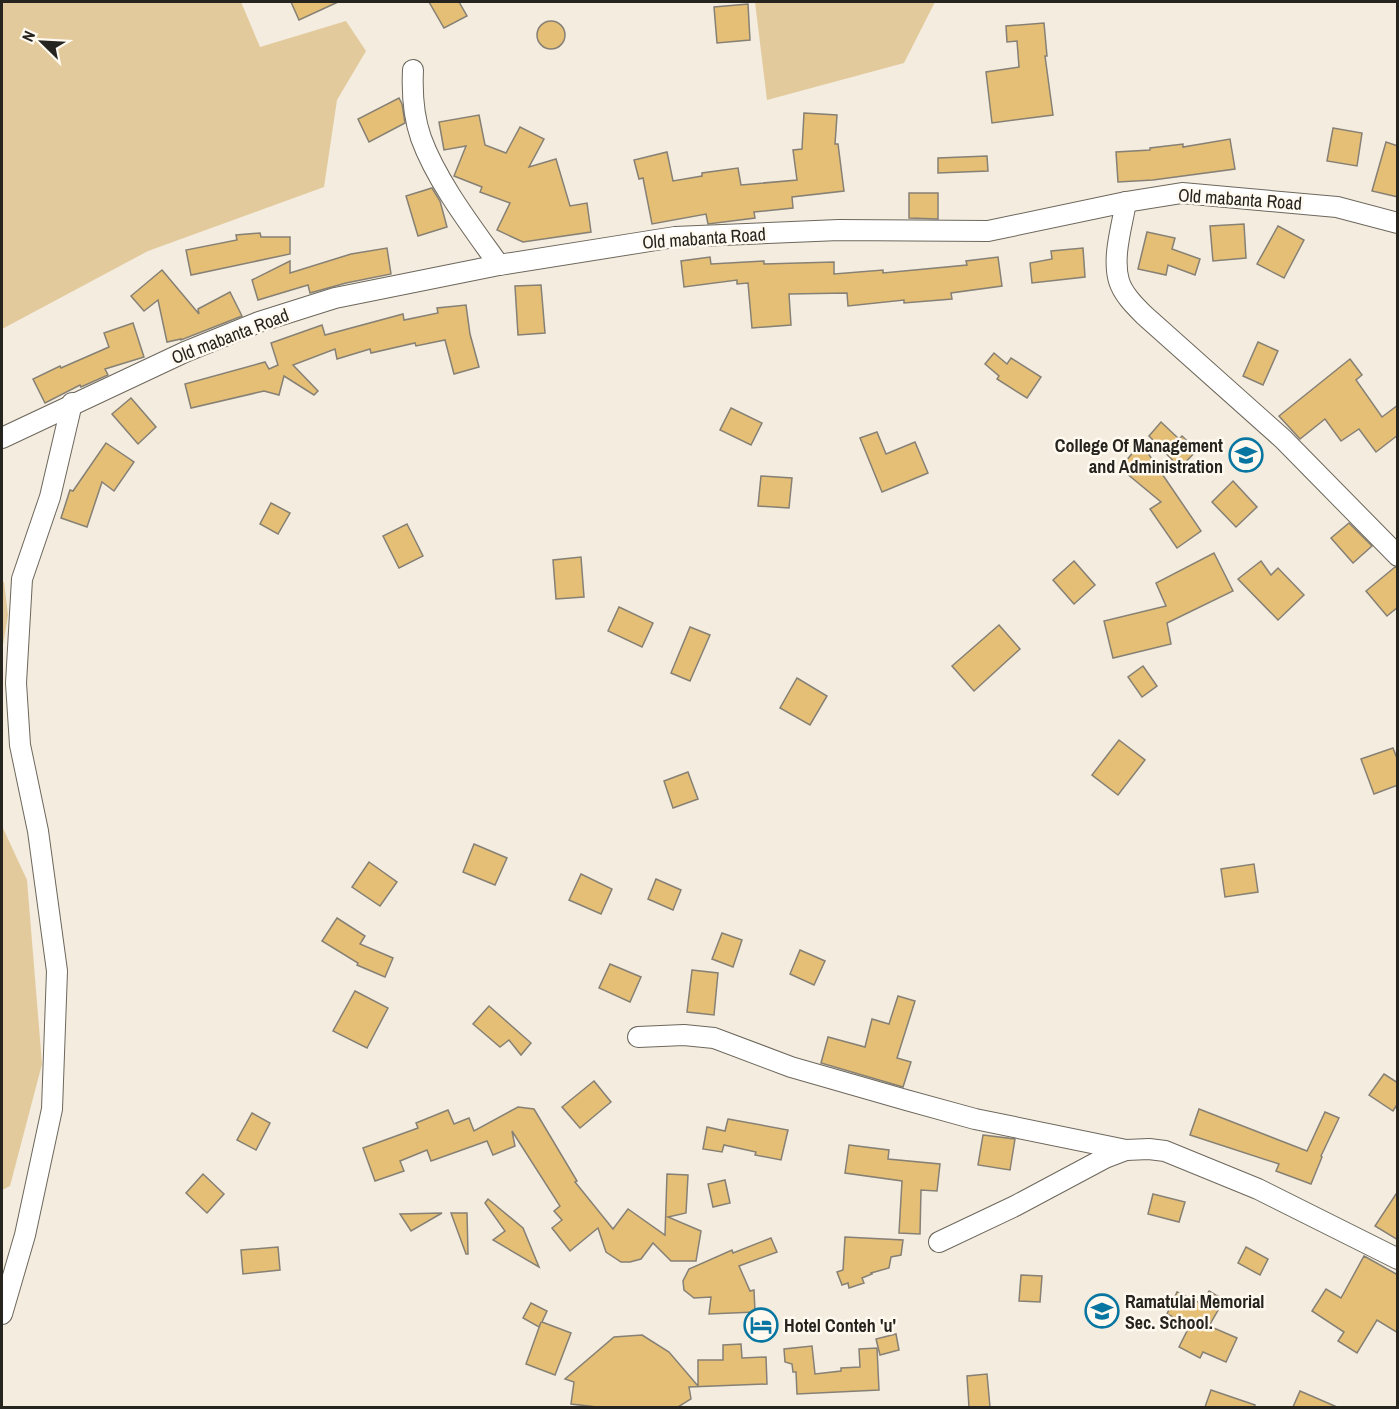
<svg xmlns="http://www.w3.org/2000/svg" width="1399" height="1409" font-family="'Archivo Narrow',sans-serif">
	<rect width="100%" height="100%" fill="#f3ecdf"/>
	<!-- green -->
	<g fill="#e2ca9c">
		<polygon points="2,2 241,2 260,47 346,21 366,51 337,100 324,187 148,251 2,329"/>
		<polygon points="755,2 935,2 904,63 767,100"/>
		<polygon points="2,582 4,582 8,615 2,651"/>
		<polygon points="2,826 27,880 42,1064 10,1186 2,1190"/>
	</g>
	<!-- building -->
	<g fill="#e5bf75" stroke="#868075" stroke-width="1.5">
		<polygon points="291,2 338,2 299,20"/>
		<polygon points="429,2 459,2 467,16 444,28"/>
		<polygon points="748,4 750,40 717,43 714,7"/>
		<circle cx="551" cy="35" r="14"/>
		<polygon points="1044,23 1047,56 1045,56 1053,115 992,123 986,72 1019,67 1017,41 1007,42 1006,26"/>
		<polygon points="399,98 402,104 405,123 369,142 358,119"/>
		<polygon points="804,113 837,115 835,144 838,144 844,191 792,197 793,208 754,212 755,218 708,224 706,214 652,224 643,178 639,179 634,160 667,152 673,181 702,176 702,173 738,168 741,185 797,180 793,150 802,149"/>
		<polygon points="479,115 485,145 506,153 520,127 544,139 529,167 556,159 570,206 587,203 591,232 523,242 497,230 510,203 480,192 482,187 454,176 466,146 444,150 439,122"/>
		<polygon points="1333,128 1362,133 1357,166 1327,161"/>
		<polygon points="1230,139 1235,169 1153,180 1118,182 1116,152 1150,150 1150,148 1183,144 1183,147"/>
		<polygon points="1386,142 1398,146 1398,197 1372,191"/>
		<polygon points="987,156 988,171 938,173 938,158"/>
		<polygon points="432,188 440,201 447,227 418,236 406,196"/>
		<polygon points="909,193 938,193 938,219 909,218"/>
		<polygon points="1244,224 1246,258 1213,261 1210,226"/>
		<polygon points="1278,226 1304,240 1284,278 1257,264"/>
		<polygon points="1147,232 1175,238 1172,249 1200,259 1195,275 1168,265 1166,275 1138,269"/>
		<polygon points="260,233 261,237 290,237 290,254 191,275 186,250 237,240 236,235"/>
		<polygon points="387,248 391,274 346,283 310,293 308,285 258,300 252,280 290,261 290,273 351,254"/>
		<polygon points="1083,248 1085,277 1032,283 1030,263 1052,259 1051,251"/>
		<polygon points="710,257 711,264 764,261 764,264 834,262 834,274 883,270 883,273 967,265 966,261 998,257 1002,286 951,293 952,299 904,303 904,300 848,306 847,293 789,294 791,325 752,328 748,283 737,284 737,280 684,287 681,261"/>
		<polygon points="162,270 199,314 198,309 230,292 242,316 181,340 181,339 167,342 158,300 144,311 131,296"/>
		<polygon points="541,285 545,333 518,335 515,286"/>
		<polygon points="466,305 470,334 479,367 454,374 445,340 416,346 415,343 371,353 370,349 337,359 335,349 293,365 318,391 314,395 284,376 279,395 264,391 191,408 185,384 265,362 269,369 278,365 271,343 322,325 325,335 403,314 404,320 438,313 437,308"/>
		<polygon points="133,323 144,357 105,369 108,375 81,387 80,385 45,403 33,379 60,366 61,368 109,347 104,333"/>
		<polygon points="1258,342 1278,351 1263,385 1243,376"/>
		<polygon points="994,353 1007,364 1011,358 1041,377 1027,398 997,379 999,376 985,364"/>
		<polygon points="1350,359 1362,375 1356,380 1382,417 1398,405 1398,435 1376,452 1359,429 1341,441 1325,419 1300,439 1279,416"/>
		<polygon points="131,398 156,427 138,444 112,414"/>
		<polygon points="731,408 762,423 751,445 720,430"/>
		<polygon points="1161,422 1179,439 1182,436 1197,450 1180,468 1149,436"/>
		<polygon points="877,432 886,454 915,442 928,473 882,492 860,438"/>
		<polygon points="106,443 134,462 114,491 102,482 87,527 61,518 70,490 73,491"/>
		<polygon points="1141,443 1201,531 1177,548 1150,509 1161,502 1120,468"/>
		<polygon points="761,476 792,478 789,508 758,506"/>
		<polygon points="1233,481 1257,507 1236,527 1212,502"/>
		<polygon points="271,503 290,513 278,534 260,524"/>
		<polygon points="1349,523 1372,546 1353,563 1331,538"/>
		<polygon points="407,524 423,556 399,568 383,536"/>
		<polygon points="1214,553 1233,591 1167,623 1171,644 1113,658 1104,621 1166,606 1156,583"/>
		<polygon points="581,557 584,597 556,599 553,560"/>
		<polygon points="1074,561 1095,585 1074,604 1053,580"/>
		<polygon points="1261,561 1271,575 1278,568 1304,595 1278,620 1238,579"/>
		<polygon points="1395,567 1398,568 1398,607 1387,616 1366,591"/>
		<polygon points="619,607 653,623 642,647 608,631"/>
		<polygon points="999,625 1020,649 974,691 952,666"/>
		<polygon points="690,627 710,635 690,681 671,673"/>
		<polygon points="1143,666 1157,686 1142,697 1128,677"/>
		<polygon points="797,678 827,696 810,725 780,708"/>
		<polygon points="1119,740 1145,760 1118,795 1092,775"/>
		<polygon points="1393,748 1398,761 1398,785 1374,794 1361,759"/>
		<polygon points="688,772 698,799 673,808 664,781"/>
		<polygon points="474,844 507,858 495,885 463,872"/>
		<polygon points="369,862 397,882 380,906 352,887"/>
		<polygon points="1254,864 1258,892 1225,897 1221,869"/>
		<polygon points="581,874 612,889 601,914 569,900"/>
		<polygon points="656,879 681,890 673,910 648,899"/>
		<polygon points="337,918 365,936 360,944 393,958 385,977 357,965 358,963 322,941"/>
		<polygon points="722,933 742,940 733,967 712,959"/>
		<polygon points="800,950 825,961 814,985 790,974"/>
		<polygon points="610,964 641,977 630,1002 599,988"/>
		<polygon points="692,970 718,973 714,1015 687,1012"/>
		<polygon points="355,991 388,1008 367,1048 333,1031"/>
		<polygon points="898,996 915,1001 897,1058 911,1062 903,1087 821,1063 828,1037 865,1047 872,1019 889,1024"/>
		<polygon points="489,1006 531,1043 521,1055 509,1040 500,1047 473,1024"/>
		<polygon points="1384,1074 1398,1083 1398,1103 1393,1111 1369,1095"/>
		<polygon points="594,1081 611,1102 580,1128 562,1107"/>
		<polygon points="518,1107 534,1109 577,1181 575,1182 613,1229 628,1209 665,1235 667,1174 688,1175 686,1213 668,1217 701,1231 696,1261 671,1261 653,1243 641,1259 630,1262 621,1262 606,1252 598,1228 570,1251 552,1228 562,1220 554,1211 560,1206 512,1131 515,1146 493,1155 487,1141 431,1161 427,1150 400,1161 404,1171 375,1181 363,1148 418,1128 416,1123 448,1110 454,1124 469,1118 474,1131"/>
		<polygon points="1199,1109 1307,1151 1325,1112 1339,1118 1321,1156 1322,1157 1311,1184 1276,1171 1279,1164 1190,1135"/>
		<polygon points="252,1113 270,1123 256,1150 237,1140"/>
		<polygon points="728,1119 788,1130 781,1160 755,1155 756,1152 724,1145 722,1152 703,1149 707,1127 725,1131"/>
		<polygon points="983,1135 1015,1139 1010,1170 978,1165"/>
		<polygon points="849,1145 889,1150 888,1159 940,1164 937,1191 921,1190 920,1234 899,1233 902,1181 845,1173"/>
		<polygon points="203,1174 224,1194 207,1213 186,1193"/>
		<polygon points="725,1180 730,1203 713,1207 708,1184"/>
		<polygon points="1398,1191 1398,1240 1375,1226"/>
		<polygon points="1153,1194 1185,1202 1179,1222 1148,1214"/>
		<polygon points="488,1199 523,1228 539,1267 493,1240 505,1231 485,1203"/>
		<polygon points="442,1213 411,1231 400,1214"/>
		<polygon points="451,1213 467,1213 468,1254 466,1254"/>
		<polygon points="845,1237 903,1240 901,1255 891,1257 889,1268 871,1273 872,1274 862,1278 864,1283 849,1288 848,1283 842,1285 837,1272 843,1270"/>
		<polygon points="771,1238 777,1252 739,1266 750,1291 754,1290 755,1312 709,1314 711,1297 694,1298 684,1290 683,1281 689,1269 732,1250 733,1253"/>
		<polygon points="278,1247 280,1270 243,1274 241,1250"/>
		<polygon points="1246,1247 1268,1259 1260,1275 1238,1263"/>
		<polygon points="1364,1256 1398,1275 1398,1333 1377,1320 1357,1353 1338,1341 1344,1332 1312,1311 1326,1289 1341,1298"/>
		<polygon points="1021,1275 1042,1276 1040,1302 1019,1301"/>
		<polygon points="1209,1291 1224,1300 1209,1326 1237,1338 1226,1362 1203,1352 1200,1358 1179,1347 1190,1325 1167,1314 1177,1292 1202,1304"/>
		<polygon points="531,1303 547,1311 542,1322 571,1333 555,1375 526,1364 541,1322 539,1327 523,1318"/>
		<polygon points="896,1334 899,1350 880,1355 876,1339"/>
		<polygon points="642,1335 669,1352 698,1386 698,1360 723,1360 723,1345 741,1344 742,1358 766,1357 767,1384 689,1387 691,1399 678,1407 597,1407 571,1404 574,1382 565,1379 614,1337"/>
		<polygon points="812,1346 815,1374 841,1371 841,1368 860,1367 859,1349 877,1348 879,1390 797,1394 796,1372 793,1372 792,1364 785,1362 784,1349"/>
		<polygon points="987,1374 990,1407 969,1407 967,1376"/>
		<polygon points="1211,1390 1255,1405 1254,1407 1205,1407"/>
		<polygon points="1300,1391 1337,1407 1293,1407"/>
	</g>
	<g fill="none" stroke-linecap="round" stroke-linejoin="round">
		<!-- street casing -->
		<g stroke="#6d675c" stroke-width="22">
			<g id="street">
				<path d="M 413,70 C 412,91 414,118 421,138 C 437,182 472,227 499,265"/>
				<path d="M 1126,202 C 1122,226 1112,257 1119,281 C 1123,294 1134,305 1144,315 L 1283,439 L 1398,556"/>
				<polyline points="2,438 185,352 259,322 335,298 499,265 675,237 839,230 988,231 1126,202 1182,193 1337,207 1398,223"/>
				<polyline points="638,1037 684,1035 714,1038 791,1067 906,1100 975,1119 1126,1150"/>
				<polyline points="939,1242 1015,1206 1105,1158 1126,1150 1149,1149 1165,1151 1258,1189 1398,1259"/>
				<polyline points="2,1314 25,1235 52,1109 57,971 38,831 20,745 16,683 22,579 50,497 72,403"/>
			</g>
		</g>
		<!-- street -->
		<use href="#street" stroke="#fff" stroke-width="20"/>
	</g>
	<!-- icons -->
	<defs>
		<g id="university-ring" transform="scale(1.725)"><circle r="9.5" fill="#fff9ef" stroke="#0876a1" stroke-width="1.5"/><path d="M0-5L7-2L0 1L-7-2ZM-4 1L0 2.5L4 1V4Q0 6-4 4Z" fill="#0876a1"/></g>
		<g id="school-ring" transform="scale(1.725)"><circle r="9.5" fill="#fff9ef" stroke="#0876a1" stroke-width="1.5"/><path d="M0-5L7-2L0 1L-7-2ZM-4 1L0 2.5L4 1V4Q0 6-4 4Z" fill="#0876a1"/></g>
		<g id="hotel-ring" transform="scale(1.725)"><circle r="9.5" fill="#fff9ef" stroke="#0876a1" stroke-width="1.5"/><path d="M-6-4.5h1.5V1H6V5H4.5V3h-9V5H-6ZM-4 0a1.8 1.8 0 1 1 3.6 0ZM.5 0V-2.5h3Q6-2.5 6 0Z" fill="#0876a1"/></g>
	</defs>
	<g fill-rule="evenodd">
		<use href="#university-ring" x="1246" y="455"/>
		<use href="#school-ring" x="1102" y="1311"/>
		<use href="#hotel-ring" x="761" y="1325"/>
	</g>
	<g text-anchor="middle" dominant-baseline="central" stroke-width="5" stroke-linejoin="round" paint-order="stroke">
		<!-- street labels -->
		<g font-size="18" fill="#26241f" stroke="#fff9ef">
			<text transform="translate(1240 199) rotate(4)">Old mabanta Road</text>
			<text transform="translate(704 238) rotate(-4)">Old mabanta Road</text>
			<text transform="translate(230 336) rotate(-21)">Old mabanta Road</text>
		</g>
		<!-- poi labels -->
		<g font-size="18" font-weight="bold" fill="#26241f" stroke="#fff9ef" text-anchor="start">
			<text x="1223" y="445" text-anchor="end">College Of Management<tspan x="1223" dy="21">and Administration</tspan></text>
			<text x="1125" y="1301">Ramatulai Memorial<tspan x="1125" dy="21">Sec. School.</tspan></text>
			<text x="784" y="1325">Hotel Conteh 'u'</text>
		</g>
	</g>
	<!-- border -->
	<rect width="1399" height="1409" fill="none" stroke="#26241f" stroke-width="6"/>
	<!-- north arrow -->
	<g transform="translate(42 42) rotate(294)" stroke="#fff9ef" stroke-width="4.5" paint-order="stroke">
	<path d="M0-4.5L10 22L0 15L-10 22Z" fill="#26241f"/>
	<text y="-9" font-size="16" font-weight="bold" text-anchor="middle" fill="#26241f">N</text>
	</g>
</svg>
